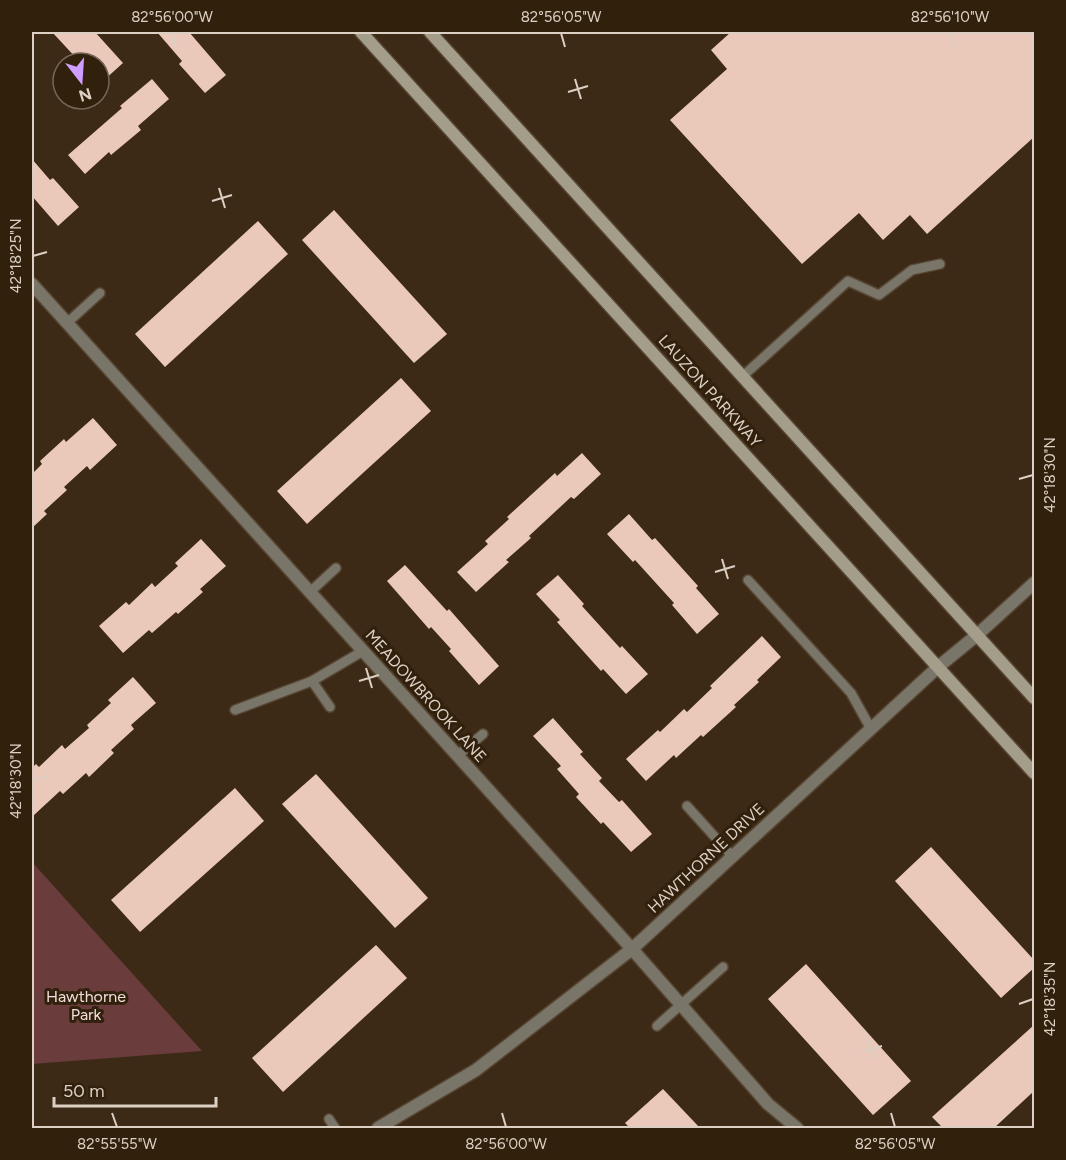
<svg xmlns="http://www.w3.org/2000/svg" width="1066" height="1160" font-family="Figtree,sans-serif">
	<rect width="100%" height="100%" fill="#3c2a16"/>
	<!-- green -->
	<polygon fill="#6a3c3c" points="32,862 202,1051 32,1064"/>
	<!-- building -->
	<g fill="#eac9bb">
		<polygon points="52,32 95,32 123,63 103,81 99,77 99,63 86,63 81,57 78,60"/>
		<polygon points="157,32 189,32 226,75 205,93 179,64 182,61"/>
		<polygon points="731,32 1034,32 1034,137 927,234 910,215 883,240 859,213 802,264 670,120 727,69 711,50"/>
		<polygon points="152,79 169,99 138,126 141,130 111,155 109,152 85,174 68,155 122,108 120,106"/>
		<polygon points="32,159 50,180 53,178 79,207 58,226 32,196"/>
		<polygon points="334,210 447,334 414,363 302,240"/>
		<polygon points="258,221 288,254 165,367 135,334"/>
		<polygon points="401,378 431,411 307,524 277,491"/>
		<polygon points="93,418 117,445 90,470 87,466 64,487 67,490 44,511 47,514 32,528 32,474 42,464 40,461 64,439 66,442"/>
		<polygon points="582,453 601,474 574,499 571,497 529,536 531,538 506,560 509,562 476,592 457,572 488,544 485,541 509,519 507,517 555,473 557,476"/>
		<polygon points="629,514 652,540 655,538 698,586 696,588 719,614 697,634 672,605 674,603 635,560 633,562 607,534"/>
		<polygon points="201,539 226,566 200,589 203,592 178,614 176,612 152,633 149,630 123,653 99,626 126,602 129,605 152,583 155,587 178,566 175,563"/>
		<polygon points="405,565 447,611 449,609 499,666 479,685 449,651 451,649 431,627 429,629 387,581"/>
		<polygon points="558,575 584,604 582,606 620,648 622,646 648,674 626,694 603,669 601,671 557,622 560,620 536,594"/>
		<polygon points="762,636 781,657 757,680 759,682 734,705 736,707 703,737 701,735 676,758 674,755 646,781 626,759 658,730 660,732 684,709 687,712 712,688 710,686"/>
		<polygon points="133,677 156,703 131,725 134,729 111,750 114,753 89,777 86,773 63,794 60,791 34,815 32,813 32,768 36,764 39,767 62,745 65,749 89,728 87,725 111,703 108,700"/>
		<polygon points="553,718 583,752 580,754 602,778 599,781 619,802 622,800 652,834 631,852 603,822 601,824 576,797 579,794 557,769 561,766 533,736"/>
		<polygon points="316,774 428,898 395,928 282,804"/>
		<polygon points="235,788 264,821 140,932 111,900"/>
		<polygon points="931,847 1034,960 1034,968 1001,998 895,881"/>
		<polygon points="376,945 407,978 283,1092 252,1058"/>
		<polygon points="806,964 911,1081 873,1115 768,999"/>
		<polygon points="1034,1025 1034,1091 994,1128 943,1128 932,1117"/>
		<polygon points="663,1089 700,1128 630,1128 625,1123"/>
	</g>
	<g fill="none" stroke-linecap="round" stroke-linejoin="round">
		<!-- service casing -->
		<g stroke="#564532" stroke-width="12">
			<g id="service">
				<polyline points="67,323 100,293"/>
				<polyline points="743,376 848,281 879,295 912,270 940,264"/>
				<polyline points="748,580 851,693 871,729"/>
				<polyline points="310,592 336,568"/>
				<polyline points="312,681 330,707"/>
				<polyline points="235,710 312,681 363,651"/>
				<polyline points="457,756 483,734"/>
				<polyline points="687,806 732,856"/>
				<polyline points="657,1026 723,967"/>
				<polyline points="329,1119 335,1128"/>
			</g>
		</g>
		<!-- minor casing -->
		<g stroke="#564532" stroke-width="15">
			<g id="minor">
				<polyline points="32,284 632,949 768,1104 797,1128"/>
				<polyline points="378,1128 476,1070 632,949 938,667 977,635 1034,583"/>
			</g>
		</g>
		<!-- secondary casing -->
		<g stroke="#564532" stroke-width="15">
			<g id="secondary">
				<polyline points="361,32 1034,773"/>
				<polyline points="430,32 1034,698"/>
			</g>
		</g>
		<!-- service -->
		<use href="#service" stroke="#797568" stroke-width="9"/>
		<!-- minor -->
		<use href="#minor" stroke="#797568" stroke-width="12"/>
		<!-- secondary -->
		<use href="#secondary" stroke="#a39d89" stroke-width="12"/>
	</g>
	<!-- ticks -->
	<path fill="none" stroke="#dcd0c4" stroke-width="2" d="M 172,33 L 176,47M 561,33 L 565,47M 950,33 L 955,47M 575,79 L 581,99M 568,92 L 588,86M 219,188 L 225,208M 212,201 L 232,195M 33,256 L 47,252M 1019,479 L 1033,475M 722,559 L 728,579M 715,572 L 735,566M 366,668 L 372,688M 359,681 L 379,675M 33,781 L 47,776M 1019,1004 L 1033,999M 868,1039 L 875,1059M 861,1052 L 882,1046M 112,1113 L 117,1127M 502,1113 L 506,1127M 891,1113 L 895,1127"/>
	<g text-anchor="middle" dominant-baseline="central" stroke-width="6" stroke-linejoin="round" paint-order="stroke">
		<!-- street labels -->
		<g font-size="16" fill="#dcd0c4" stroke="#31200c">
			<text transform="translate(710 391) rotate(48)">LAUZON PARKWAY</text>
			<text transform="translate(426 696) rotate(48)">MEADOWBROOK LANE</text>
			<text transform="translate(706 858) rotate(-43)">HAWTHORNE DRIVE</text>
		</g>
		<!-- park labels -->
		<g font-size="16" fill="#f3dddc" stroke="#31200c">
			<text x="86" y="996">Hawthorne<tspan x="86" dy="18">Park</tspan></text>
		</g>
	</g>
	<!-- border -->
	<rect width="1066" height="1160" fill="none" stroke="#31200c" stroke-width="66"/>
	<!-- north arrow -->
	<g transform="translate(81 81) rotate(163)"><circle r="28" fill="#31200c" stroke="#756656" stroke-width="1.5"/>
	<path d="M0-4.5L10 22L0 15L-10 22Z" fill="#cf9dff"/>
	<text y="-9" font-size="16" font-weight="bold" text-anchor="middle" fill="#dcd0c4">N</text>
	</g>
	<!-- scale -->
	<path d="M54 1097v9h162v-9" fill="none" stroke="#dcd0c4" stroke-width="3"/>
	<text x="63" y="1097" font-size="18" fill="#dcd0c4" stroke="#31200c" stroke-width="4.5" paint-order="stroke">50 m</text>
	<rect x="33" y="33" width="1000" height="1094" fill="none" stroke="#dcd0c4" stroke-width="2"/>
	<g font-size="15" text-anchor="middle" fill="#dcd0c4">
		<text x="172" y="22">82°56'00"W</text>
		<text x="561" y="22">82°56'05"W</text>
		<text x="950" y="22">82°56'10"W</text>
		<text transform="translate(16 256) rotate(-90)" y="5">42°18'25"N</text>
		<text transform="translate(1050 475) rotate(-90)" y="5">42°18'30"N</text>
		<text transform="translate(16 781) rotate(-90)" y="5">42°18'30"N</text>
		<text transform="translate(1050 999) rotate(-90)" y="5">42°18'35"N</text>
		<text x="117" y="1149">82°55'55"W</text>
		<text x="506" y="1149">82°56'00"W</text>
		<text x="895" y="1149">82°56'05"W</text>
	</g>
</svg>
